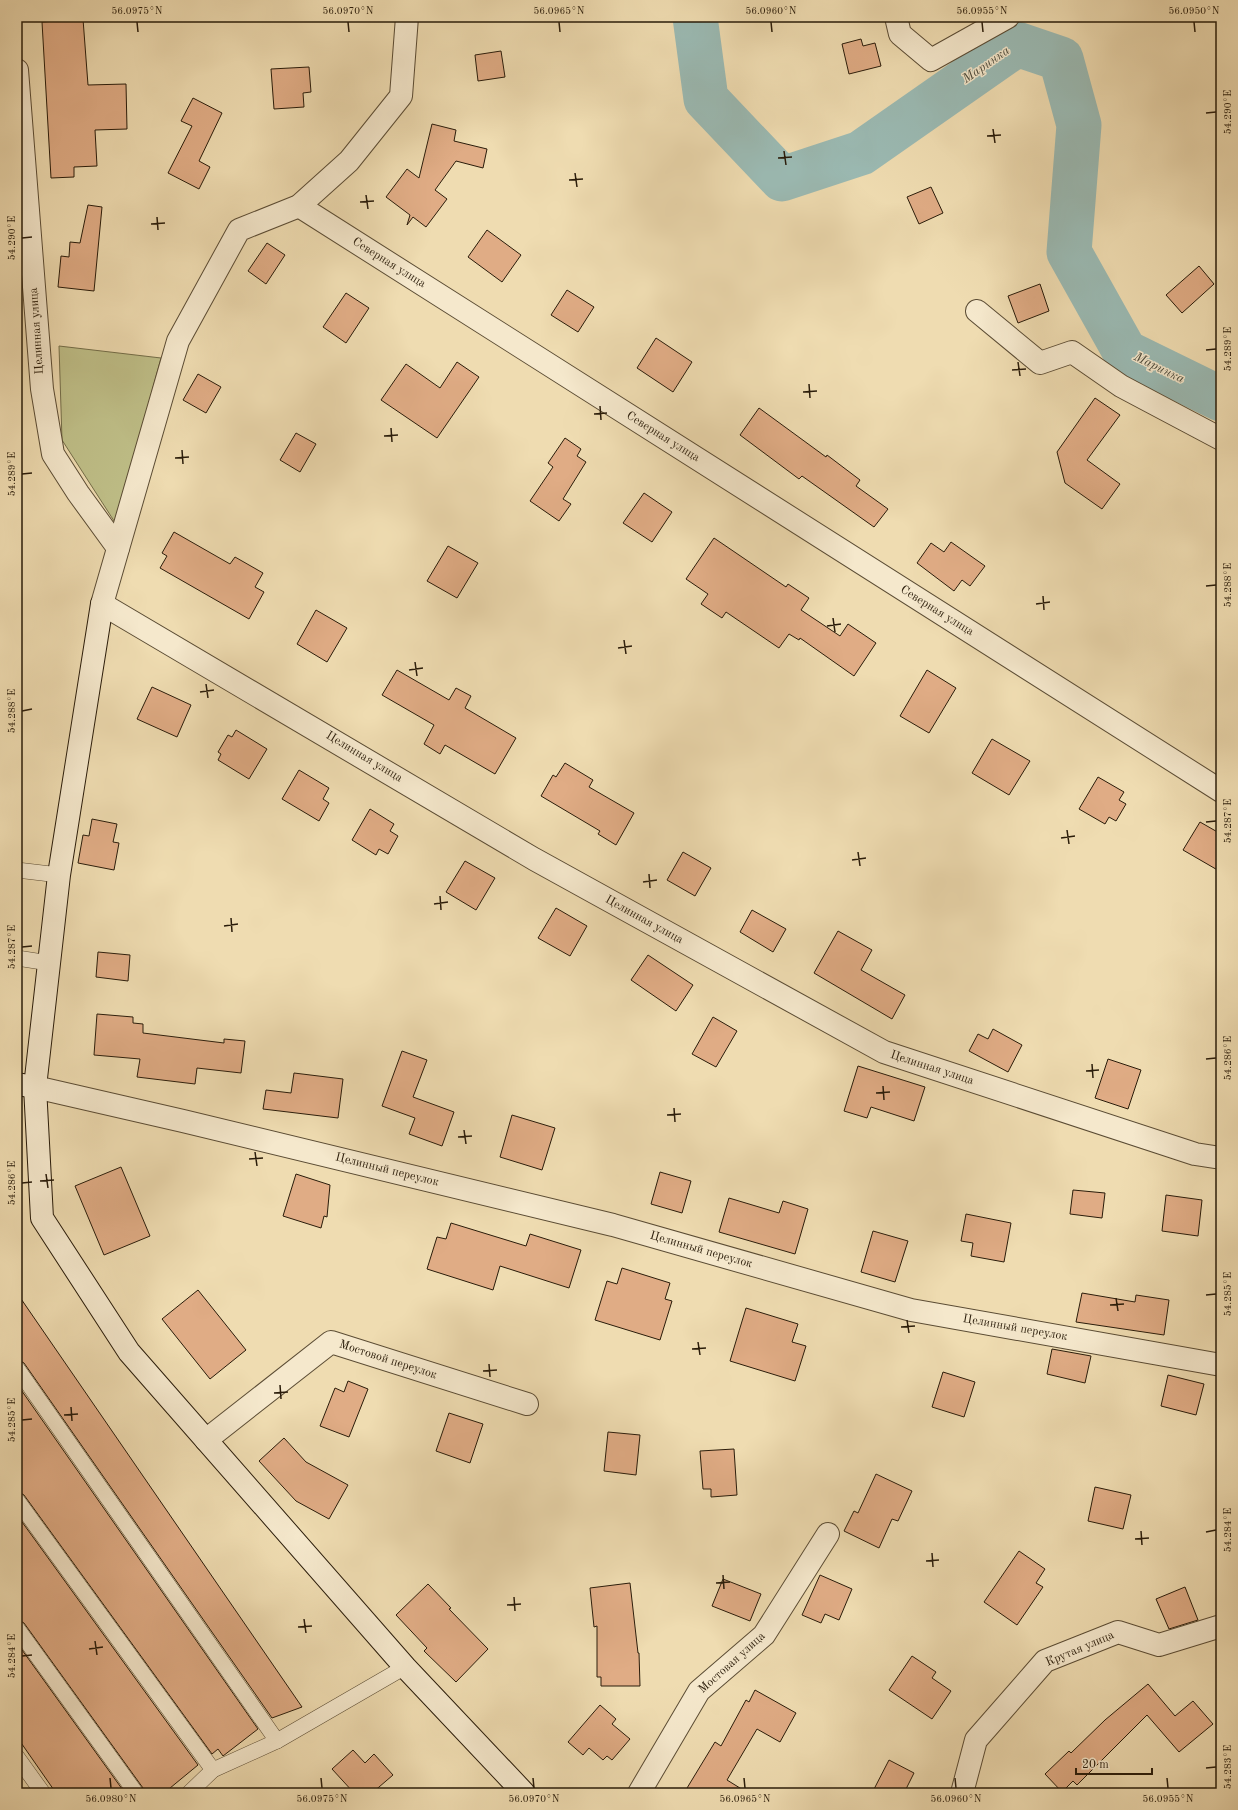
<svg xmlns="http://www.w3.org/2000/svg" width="1238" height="1810" font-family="'Old Standard TT',serif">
	<rect width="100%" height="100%" fill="#efdcb1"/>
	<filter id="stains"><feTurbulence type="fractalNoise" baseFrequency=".005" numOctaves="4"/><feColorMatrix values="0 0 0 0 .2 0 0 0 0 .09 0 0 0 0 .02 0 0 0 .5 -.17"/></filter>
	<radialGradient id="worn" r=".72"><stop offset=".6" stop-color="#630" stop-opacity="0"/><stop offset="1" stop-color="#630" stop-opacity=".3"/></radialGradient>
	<!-- green -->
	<polygon fill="#bfbf88" stroke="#746e49" points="59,346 161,358 116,524 62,440"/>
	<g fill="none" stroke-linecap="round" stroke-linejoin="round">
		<!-- river -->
		<polyline stroke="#9bbab3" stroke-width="45" points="695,17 706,99 782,179 861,153 1017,44 1061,59 1079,125 1069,252 1125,352 1221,399"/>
	</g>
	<!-- building -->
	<g fill="#e0ac85" stroke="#2a1c0a">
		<polygon points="83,19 88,85 126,84 127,129 95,130 97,166 74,167 74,177 51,178 42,22"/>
		<polygon points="861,39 863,46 875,43 881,66 849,74 842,44"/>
		<polygon points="501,51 505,77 478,81 475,55"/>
		<polygon points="309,67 311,92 303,93 304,107 274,109 271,69"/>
		<polygon points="193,98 222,113 199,161 210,167 199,189 168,173 192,126 181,121"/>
		<polygon points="432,124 456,130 454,141 487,149 483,168 456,161 435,190 447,199 426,227 413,217 407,225 410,215 386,197 407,169 419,178"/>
		<polygon points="931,187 943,213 919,224 907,197"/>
		<polygon points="88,205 102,207 94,291 58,287 61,256 69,257 70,242 80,243"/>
		<polygon points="487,230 521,255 502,282 468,257"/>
		<polygon points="267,243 285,255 266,284 248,271"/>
		<polygon points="1199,266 1214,284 1182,313 1166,295"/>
		<polygon points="1040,284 1049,311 1018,323 1008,296"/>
		<polygon points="567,290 594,307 578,332 551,315"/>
		<polygon points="346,293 369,308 346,343 323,327"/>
		<polygon points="656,338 692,362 673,392 637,368"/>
		<polygon points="457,362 479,377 437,438 381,400 406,364 440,388"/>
		<polygon points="198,374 221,387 206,413 183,400"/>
		<polygon points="1095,398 1120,415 1087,460 1120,484 1102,509 1065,483 1057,452"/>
		<polygon points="759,408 826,457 827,455 860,480 856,486 888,509 874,527 802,476 799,479 740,435"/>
		<polygon points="296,433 316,444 300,472 280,460"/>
		<polygon points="565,438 581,449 577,456 586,462 563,499 571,504 559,521 530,501 553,467 548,463"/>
		<polygon points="644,493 672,512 652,542 623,523"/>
		<polygon points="174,532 230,564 235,557 263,573 255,587 264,592 249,619 160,568 167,556 162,553"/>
		<polygon points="714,538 786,587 788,584 809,598 801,610 840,636 848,624 876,643 854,676 800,638 799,640 789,634 779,648 726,612 722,618 701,604 708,594 686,579"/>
		<polygon points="951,542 985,566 970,586 962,580 954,591 917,563 931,543 944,552"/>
		<polygon points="448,546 478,563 457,598 427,581"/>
		<polygon points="316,610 347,628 327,662 297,644"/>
		<polygon points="397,670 449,700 456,688 471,696 465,708 516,738 495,774 445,745 440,754 424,744 434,725 382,695"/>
		<polygon points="927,670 956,688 929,733 900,716"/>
		<polygon points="152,687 191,705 177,737 137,719"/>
		<polygon points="236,730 267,749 249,779 218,760 221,754 218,752 228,735 232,737"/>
		<polygon points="992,739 1030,761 1009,795 972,773"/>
		<polygon points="565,763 593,780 589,787 634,813 616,845 598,834 600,831 541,796 553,775 556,777"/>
		<polygon points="299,770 329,788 323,799 329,803 319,821 282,799"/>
		<polygon points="1098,777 1124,792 1119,800 1126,804 1116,821 1109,817 1105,824 1079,809"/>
		<polygon points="370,809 394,824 390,831 398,836 388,854 379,849 376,855 352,840"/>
		<polygon points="92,819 117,824 113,842 119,843 114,870 78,863 83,835 89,836"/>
		<polygon points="1200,822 1221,834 1221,872 1183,850"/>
		<polygon points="683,852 711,868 695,896 667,880"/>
		<polygon points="465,861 495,878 476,910 446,892"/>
		<polygon points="556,908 587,926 570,956 538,938"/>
		<polygon points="752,910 786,929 773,952 740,932"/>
		<polygon points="838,931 872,950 861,970 905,995 892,1019 814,973"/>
		<polygon points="98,952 130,955 128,981 96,977"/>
		<polygon points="648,955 693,985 676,1011 631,980"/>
		<polygon points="97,1014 133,1017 133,1023 143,1024 143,1033 224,1043 224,1039 245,1041 241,1073 197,1068 195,1084 137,1077 140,1059 94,1055"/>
		<polygon points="713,1017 737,1031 716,1067 692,1054"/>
		<polygon points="993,1029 1022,1045 1008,1072 969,1051 978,1034 988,1039"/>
		<polygon points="402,1051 427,1060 413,1097 454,1112 442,1146 409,1134 415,1118 382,1106"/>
		<polygon points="1108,1059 1141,1070 1128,1109 1095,1098"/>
		<polygon points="858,1066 925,1087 914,1121 871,1107 867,1118 844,1111"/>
		<polygon points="294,1073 343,1079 338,1118 263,1109 266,1090 291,1093"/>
		<polygon points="512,1115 555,1128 542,1170 500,1157"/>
		<polygon points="121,1167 150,1236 104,1255 75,1186"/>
		<polygon points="660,1172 691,1181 682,1213 651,1204"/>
		<polygon points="296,1174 330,1185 327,1217 324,1216 321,1228 283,1216"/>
		<polygon points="1073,1190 1105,1193 1102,1218 1070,1214"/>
		<polygon points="1166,1195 1202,1200 1198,1236 1162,1231"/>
		<polygon points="729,1198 779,1213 783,1201 808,1209 795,1254 719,1232"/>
		<polygon points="966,1214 1011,1223 1004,1262 971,1256 973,1243 961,1241"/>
		<polygon points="451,1223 526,1246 530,1234 581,1250 569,1288 500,1266 493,1290 427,1269 437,1237 446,1239"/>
		<polygon points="873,1231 908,1241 895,1282 861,1272"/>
		<polygon points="622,1268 670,1283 665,1299 672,1301 660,1340 595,1320 607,1281 617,1284"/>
		<polygon points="198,1290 246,1350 210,1379 162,1319"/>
		<polygon points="17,1293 302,1707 272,1718 24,1363 17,1359"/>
		<polygon points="1082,1293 1135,1302 1136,1295 1169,1300 1164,1335 1076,1322"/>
		<polygon points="746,1308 798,1324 792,1342 806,1346 795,1381 730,1361"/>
		<polygon points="1052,1349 1091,1356 1085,1383 1047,1374"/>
		<polygon points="943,1372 975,1382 964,1417 932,1407"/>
		<polygon points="1168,1375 1204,1384 1196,1415 1161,1406"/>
		<polygon points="348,1381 368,1389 349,1437 320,1426 335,1388 344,1392"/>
		<polygon points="17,1384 258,1729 223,1756 218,1749 212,1754 24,1495 17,1491"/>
		<polygon points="449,1413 483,1424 470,1463 436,1451"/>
		<polygon points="608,1432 640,1435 636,1475 604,1471"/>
		<polygon points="284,1438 306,1462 348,1485 329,1519 296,1501 259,1461"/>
		<polygon points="734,1449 737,1495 711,1497 711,1489 703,1489 700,1451"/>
		<polygon points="876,1474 912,1491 898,1521 892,1519 879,1548 844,1531 854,1511 858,1513"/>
		<polygon points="1095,1487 1131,1495 1123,1529 1088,1521"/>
		<polygon points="17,1515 198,1765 164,1793 145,1793 143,1788 24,1623 17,1619"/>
		<polygon points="1019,1551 1045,1569 1036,1583 1043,1587 1017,1625 984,1602"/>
		<polygon points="820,1575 852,1589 839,1620 825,1614 821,1623 802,1615"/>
		<polygon points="723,1579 761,1594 750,1621 712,1606"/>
		<polygon points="630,1583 638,1653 639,1653 640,1686 601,1686 601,1677 597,1677 597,1626 594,1627 590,1588"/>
		<polygon points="428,1584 451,1608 449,1609 488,1649 456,1682 424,1651 427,1648 396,1615"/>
		<polygon points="1185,1587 1198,1620 1169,1629 1156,1599"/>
		<polygon points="17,1643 125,1793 56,1793 17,1737"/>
		<polygon points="912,1656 936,1672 932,1678 951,1691 932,1719 889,1690"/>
		<polygon points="1148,1684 1175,1716 1193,1701 1213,1724 1179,1752 1147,1715 1077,1785 1073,1781 1062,1792 1045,1774 1069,1751 1071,1753 1105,1720"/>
		<polygon points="755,1690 796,1713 780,1742 757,1729 727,1780 748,1793 684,1793 715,1742 721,1746 746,1700 749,1702"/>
		<polygon points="600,1705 616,1719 612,1724 630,1739 612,1760 607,1756 603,1760 589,1748 583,1755 568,1742"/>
		<polygon points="353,1750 365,1763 374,1754 393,1775 372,1793 354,1793 332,1769"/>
		<polygon points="889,1760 914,1773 904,1793 872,1793"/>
	</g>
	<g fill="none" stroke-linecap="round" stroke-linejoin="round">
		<!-- lane casing -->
		<g stroke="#5b4c34" stroke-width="16">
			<g id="lane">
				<polyline points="17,870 59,875"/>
				<polyline points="17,958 49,963"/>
				<polyline points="17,1368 277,1741"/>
				<polyline points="17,1500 213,1770"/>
				<polyline points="17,1628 136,1793"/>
				<polyline points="17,1757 43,1793"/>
				<polyline points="189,1793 213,1770 277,1741 405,1667"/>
			</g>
		</g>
		<!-- street casing -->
		<g stroke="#5b4c34" stroke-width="24">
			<g id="street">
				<polyline points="407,17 401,96 349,161 299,206 239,230 178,341 102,604 534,859 884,1052 1195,1154 1221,1158"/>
				<polyline points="896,17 900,34 931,60 1008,17"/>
				<polyline points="17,70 42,389 53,454 78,493 118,548"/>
				<polyline points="299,206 1221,791"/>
				<polyline points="977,311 1040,363 1072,352 1121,386 1221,439"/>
				<polyline points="35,1087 183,1121 613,1225 911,1310 1221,1365"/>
				<polyline points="206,1440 331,1342 527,1404"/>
				<polyline points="639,1793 699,1691 764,1635 828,1534"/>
				<polyline points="962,1793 976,1740 1045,1661 1118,1632 1159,1645 1221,1626"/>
			</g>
		</g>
		<!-- secondary casing -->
		<g stroke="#2a1c0a" stroke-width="24">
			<g id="secondary">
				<polyline points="102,604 59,875 35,1087 42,1218 129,1352 405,1667 524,1793"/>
				<polyline points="17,1084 35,1087"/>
			</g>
		</g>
		<!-- lane -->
		<use href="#lane" stroke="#f5e8cc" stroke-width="15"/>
		<!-- street -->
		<use href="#street" stroke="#f5e8cc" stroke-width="22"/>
		<!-- secondary -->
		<use href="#secondary" stroke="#f5e8cc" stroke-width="22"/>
	</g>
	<!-- ticks -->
	<path fill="none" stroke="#2a1c0a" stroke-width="1.5" d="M 137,22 L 138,32M 348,22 L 349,32M 559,22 L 560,32M 771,22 L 772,32M 982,22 L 983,32M 1194,22 L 1195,32M 1206,113 L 1216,112M 993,129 L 995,143M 987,136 L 1001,135M 784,151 L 786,165M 778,158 L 792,157M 575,173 L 577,187M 569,180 L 583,179M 366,195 L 368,209M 360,202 L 374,201M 157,217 L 158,230M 151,224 L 165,223M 22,238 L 32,237M 1206,350 L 1216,349M 1018,362 L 1020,376M 1012,370 L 1026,369M 809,384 L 810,398M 803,392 L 817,391M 600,406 L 601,420M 594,414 L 607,413M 391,428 L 392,442M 384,436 L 398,435M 182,450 L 183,464M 175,458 L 189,457M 22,474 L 32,473M 1206,586 L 1216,585M 1043,596 L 1044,610M 1036,604 L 1050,602M 833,618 L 835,632M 827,626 L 841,624M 624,640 L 626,654M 618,648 L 632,646M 415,662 L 417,676M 409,670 L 423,668M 206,684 L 208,698M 200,692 L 214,690M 22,711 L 32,709M 1206,822 L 1216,821M 1067,830 L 1069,844M 1061,838 L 1075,836M 858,852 L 860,866M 852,860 L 866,858M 649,874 L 650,888M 643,882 L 657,880M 440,896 L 441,910M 434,904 L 448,902M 231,918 L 232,932M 224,926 L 238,924M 22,947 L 32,946M 1206,1059 L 1216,1058M 1092,1064 L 1093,1078M 1086,1071 L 1099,1070M 883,1086 L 884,1100M 876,1093 L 890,1092M 674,1108 L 675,1122M 667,1115 L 681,1114M 464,1130 L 466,1144M 458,1137 L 472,1136M 255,1152 L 257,1166M 249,1159 L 263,1158M 46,1174 L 48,1188M 40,1181 L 54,1180M 22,1183 L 32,1182M 1206,1295 L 1216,1294M 1116,1298 L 1118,1311M 1110,1305 L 1124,1304M 907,1320 L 909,1333M 901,1327 L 915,1326M 698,1342 L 700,1355M 692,1349 L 706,1348M 489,1364 L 490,1377M 483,1371 L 497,1370M 280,1385 L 281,1399M 274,1393 L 288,1392M 71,1407 L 72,1421M 64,1415 L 78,1414M 22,1420 L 32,1419M 1141,1531 L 1142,1545M 1206,1532 L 1216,1530M 1135,1539 L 1149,1538M 932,1553 L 933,1567M 926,1561 L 939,1560M 723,1575 L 724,1589M 716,1583 L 730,1582M 514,1597 L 515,1611M 507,1605 L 521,1604M 304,1619 L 306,1633M 298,1627 L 312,1626M 95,1641 L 97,1655M 89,1649 L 103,1647M 22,1656 L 32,1655M 1206,1768 L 1216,1767M 110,1778 L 111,1788M 321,1778 L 322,1788M 533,1778 L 534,1788M 744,1778 L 745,1788M 955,1778 L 956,1788M 1167,1778 L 1168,1788"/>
	<g text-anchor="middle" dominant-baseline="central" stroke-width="3" stroke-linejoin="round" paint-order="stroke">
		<!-- street labels -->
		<g font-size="12" fill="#2a1c0a" stroke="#f5e8cc">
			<text transform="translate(389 263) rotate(32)">Северная улица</text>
			<text transform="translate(37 331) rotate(-94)">Целинная улица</text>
			<text transform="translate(663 437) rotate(32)">Северная улица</text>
			<text transform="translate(937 611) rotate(32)">Северная улица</text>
			<text transform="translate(364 757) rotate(31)">Целинная улица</text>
			<text transform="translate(644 920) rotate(29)">Целинная улица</text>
			<text transform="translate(932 1068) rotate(18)">Целинная улица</text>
			<text transform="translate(387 1170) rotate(14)">Целинный переулок</text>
			<text transform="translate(701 1250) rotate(16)">Целинный переулок</text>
			<text transform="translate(1015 1328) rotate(10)">Целинный переулок</text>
			<text transform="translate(388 1360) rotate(18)">Мостовой переулок</text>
			<text transform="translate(1080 1649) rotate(-23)">Крутая улица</text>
			<text transform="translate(732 1663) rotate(-42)">Мостовая улица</text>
		</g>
		<!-- water labels -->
		<g font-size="13" font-style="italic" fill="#4c4b3d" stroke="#f5e8cc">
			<text transform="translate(986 65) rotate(-35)">Маринка</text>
			<text transform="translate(1159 368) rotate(26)">Маринка</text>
		</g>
	</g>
	<!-- margin -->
	<rect width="1238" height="1810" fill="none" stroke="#efdcb1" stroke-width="44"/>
	<!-- scale -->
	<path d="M1076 1768v6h76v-6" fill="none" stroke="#2a1c0a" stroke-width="2"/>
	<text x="1082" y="1768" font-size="12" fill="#2a1c0a" stroke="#f5e8cc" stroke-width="3" paint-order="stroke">20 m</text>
	<rect x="22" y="22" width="1194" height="1766" fill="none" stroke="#2a1c0a" stroke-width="1.5"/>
	<g font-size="10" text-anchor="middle" fill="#2a1c0a">
		<text x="137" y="14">56.0975°N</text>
		<text x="348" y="14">56.0970°N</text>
		<text x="559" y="14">56.0965°N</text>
		<text x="771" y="14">56.0960°N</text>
		<text x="982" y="14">56.0955°N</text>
		<text x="1194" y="14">56.0950°N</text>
		<text transform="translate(1227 112) rotate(-90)" y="4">54.290°E</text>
		<text transform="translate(11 238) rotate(-90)" y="4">54.290°E</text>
		<text transform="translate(1227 349) rotate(-90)" y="4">54.289°E</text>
		<text transform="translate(11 474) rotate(-90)" y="4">54.289°E</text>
		<text transform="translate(1227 585) rotate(-90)" y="4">54.288°E</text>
		<text transform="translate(11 711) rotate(-90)" y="4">54.288°E</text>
		<text transform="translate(1227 821) rotate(-90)" y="4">54.287°E</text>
		<text transform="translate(11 947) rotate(-90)" y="4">54.287°E</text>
		<text transform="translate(1227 1058) rotate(-90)" y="4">54.286°E</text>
		<text transform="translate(11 1183) rotate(-90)" y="4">54.286°E</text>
		<text transform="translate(1227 1294) rotate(-90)" y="4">54.285°E</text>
		<text transform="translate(11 1420) rotate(-90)" y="4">54.285°E</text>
		<text transform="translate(1227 1530) rotate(-90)" y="4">54.284°E</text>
		<text transform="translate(11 1656) rotate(-90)" y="4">54.284°E</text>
		<text transform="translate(1227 1767) rotate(-90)" y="4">54.283°E</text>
		<text x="111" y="1802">56.0980°N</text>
		<text x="322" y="1802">56.0975°N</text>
		<text x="534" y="1802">56.0970°N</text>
		<text x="745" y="1802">56.0965°N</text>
		<text x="956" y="1802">56.0960°N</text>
		<text x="1168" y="1802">56.0955°N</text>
	</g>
	<rect width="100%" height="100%" filter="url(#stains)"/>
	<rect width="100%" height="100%" fill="url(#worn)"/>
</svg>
